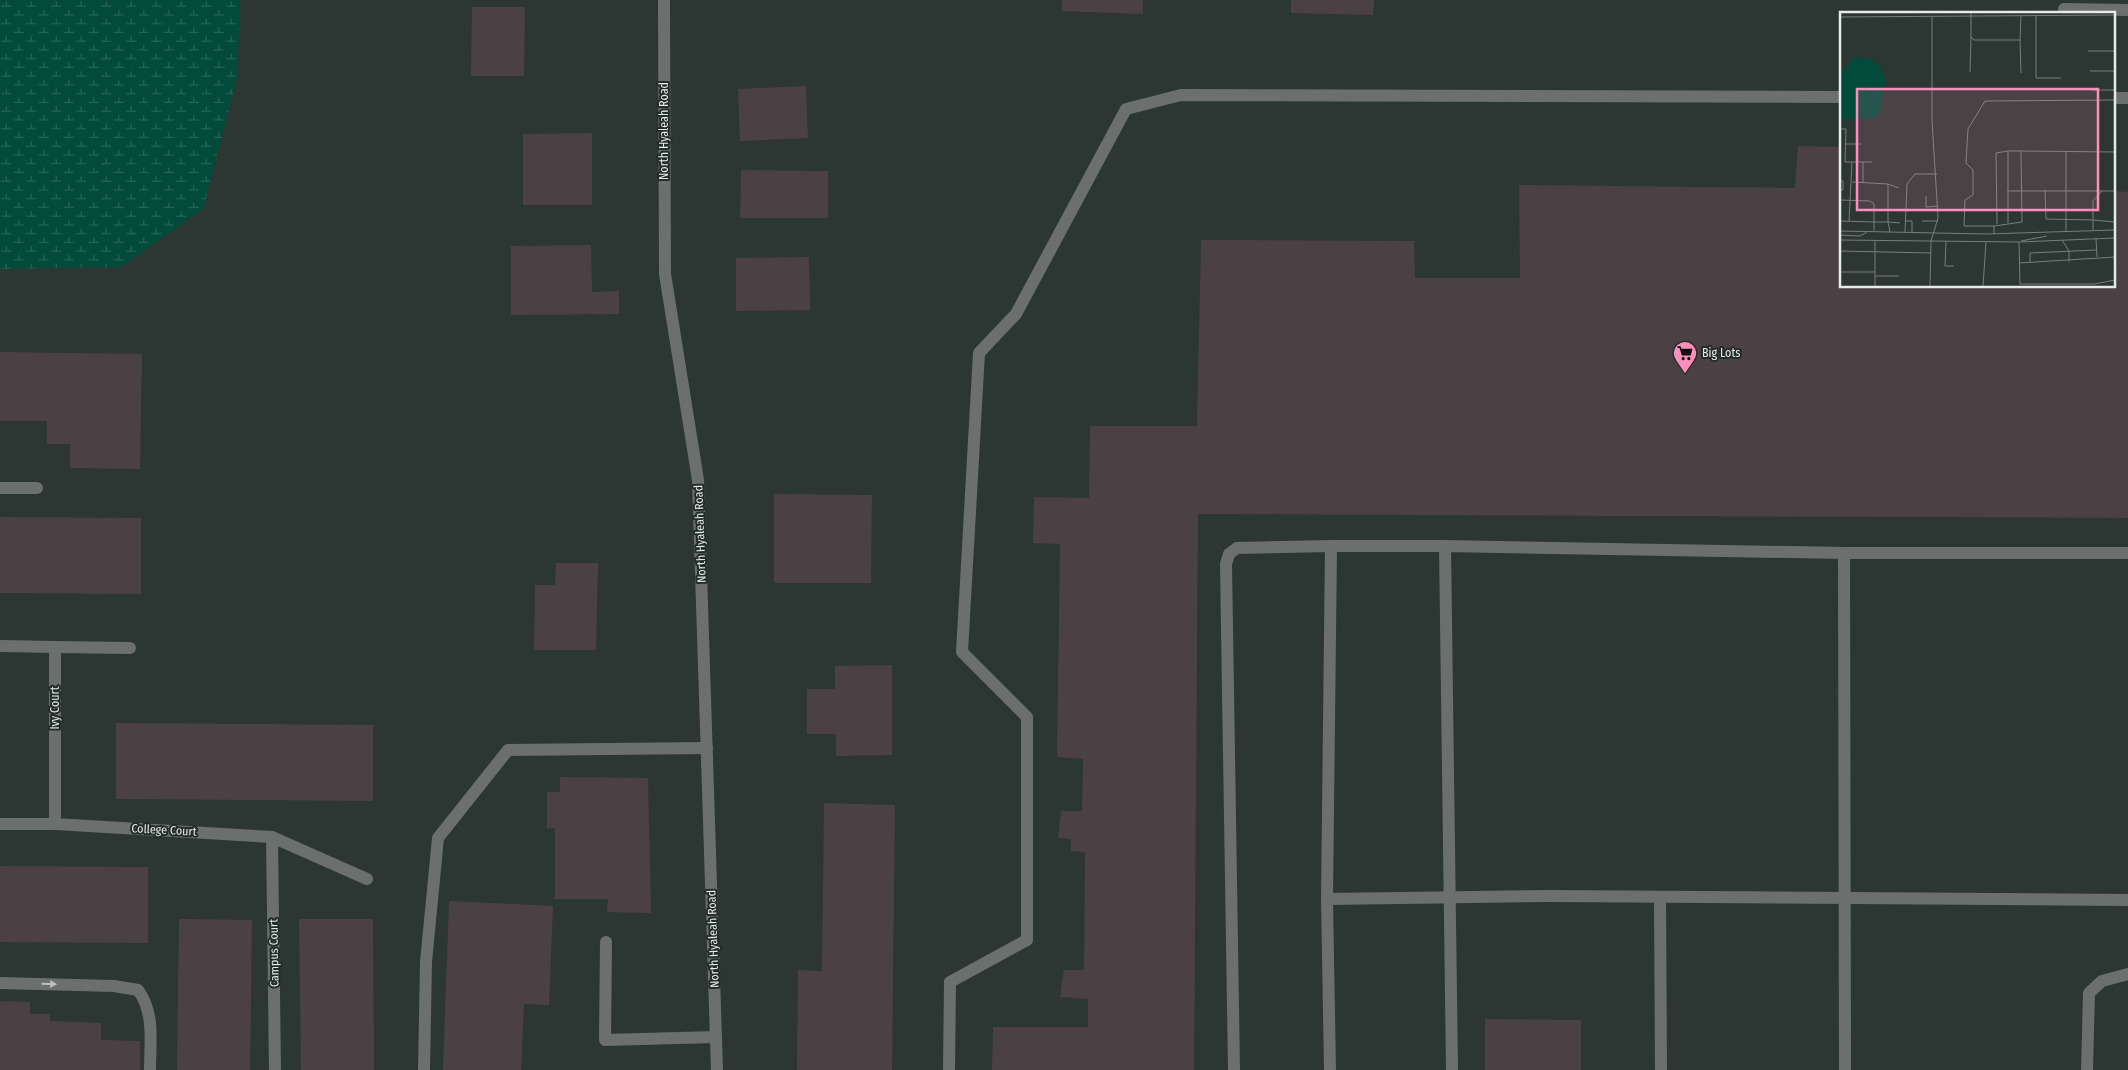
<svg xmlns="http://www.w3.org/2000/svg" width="2128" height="1070" font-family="'Fira Sans Condensed',sans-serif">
	<defs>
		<pattern id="wetland-marsh" width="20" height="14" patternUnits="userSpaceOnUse" patternTransform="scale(1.25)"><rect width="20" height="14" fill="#024a3a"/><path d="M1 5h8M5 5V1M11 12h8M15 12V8" fill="none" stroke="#276456"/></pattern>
	</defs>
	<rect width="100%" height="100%" fill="#2c3632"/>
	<!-- wetland -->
	<polygon fill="url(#wetland-marsh)" points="0,0 240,0 237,79 203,209 121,267 0,269"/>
	<!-- building -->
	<g fill="#4b4144">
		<polygon points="1062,0 1143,0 1143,14 1062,11"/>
		<polygon points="1291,0 1374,0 1373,15 1291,13"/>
		<polygon points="472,7 525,7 524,76 471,76"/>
		<polygon points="806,86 808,138 740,141 738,89"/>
		<polygon points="592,133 592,205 523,205 523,134"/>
		<polygon points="1798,146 1842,147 1842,286 2114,286 2114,191 2128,192 2128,518 1198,514 1194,1070 992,1070 993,1027 1088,1027 1088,999 1060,997 1064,970 1084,970 1085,852 1071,851 1071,839 1058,838 1061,811 1082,811 1083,759 1057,757 1060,544 1033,543 1034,497 1089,498 1090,426 1197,426 1201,240 1414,241 1415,278 1520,278 1519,185 1795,188"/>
		<polygon points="741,170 828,171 828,218 740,218"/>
		<polygon points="591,245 592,292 619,291 619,314 511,315 511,246"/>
		<polygon points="809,257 810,310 736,311 736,258"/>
		<polygon points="0,352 142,354 140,469 70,468 70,444 47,444 47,421 0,421"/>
		<polygon points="774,494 872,495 871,583 774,583"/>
		<polygon points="0,517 141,518 141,594 0,593"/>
		<polygon points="556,563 598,563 596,650 534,650 535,585 555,585"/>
		<polygon points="892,665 892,755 836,756 836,734 807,734 807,689 835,689 835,666"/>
		<polygon points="116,723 373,725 373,801 116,799"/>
		<polygon points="560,777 648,778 651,913 607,912 608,899 555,899 555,828 547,829 547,792 560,792"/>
		<polygon points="824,803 895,805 892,1070 797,1070 798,970 822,971"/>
		<polygon points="0,866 148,867 148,943 0,942"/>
		<polygon points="449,901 553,906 549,1005 524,1004 521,1070 443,1070"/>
		<polygon points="179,919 252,920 250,1070 177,1070"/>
		<polygon points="299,919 373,919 374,1070 301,1070"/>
		<polygon points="0,1001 30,1002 30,1014 50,1014 50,1021 101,1023 101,1040 140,1041 140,1070 0,1070"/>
		<polygon points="1485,1019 1581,1020 1581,1070 1485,1070"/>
	</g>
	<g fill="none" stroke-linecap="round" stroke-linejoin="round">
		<!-- lane -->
		<g stroke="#6b706f" stroke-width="12">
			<polyline points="2064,9 2128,10"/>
			<polyline points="2114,98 2128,98"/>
			<polyline points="0,488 37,488"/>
			<polyline points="1844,553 1845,1070"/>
			<polyline points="55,647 130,648"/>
			<polyline points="0,824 55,824"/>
			<polyline points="272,837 367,879"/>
			<polyline points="1660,897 1661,1070"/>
			<polyline points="1327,899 1548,896 2128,900"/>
			<polyline points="606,942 605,1040 716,1037"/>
			<path d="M 0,983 L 114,986 L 138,990 C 155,1013 150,1042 150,1070"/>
			<polyline points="424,1070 426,962 438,838 508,750 707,748"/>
			<polyline points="949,1070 950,982 1027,940 1027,717 962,652 979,353 1016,314 1126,109 1181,95 1842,97"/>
			<polyline points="1234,1070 1226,564 1229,554 1237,548 1331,546"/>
			<polyline points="1330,1070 1327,899 1331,546 1445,546"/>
			<polyline points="1452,1070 1445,546 1844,553 2128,553"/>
			<polyline points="2087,1070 2089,993 2102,981 2128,974"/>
		</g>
		<!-- street -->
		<g stroke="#6b706f" stroke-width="12">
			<polyline points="664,0 665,274 698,480 717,1070"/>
			<polyline points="0,646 55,647 55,824 272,837 275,1070"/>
		</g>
	</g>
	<!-- one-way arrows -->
	<defs><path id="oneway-solid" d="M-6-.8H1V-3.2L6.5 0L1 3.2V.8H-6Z" transform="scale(1.25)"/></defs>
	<use fill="#bac0be" href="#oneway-solid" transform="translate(49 984) rotate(2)"/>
	<!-- icons -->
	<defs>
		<g id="supermarket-pin" transform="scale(1.25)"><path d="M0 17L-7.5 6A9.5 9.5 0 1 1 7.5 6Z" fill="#fe8ebc" stroke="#222c28"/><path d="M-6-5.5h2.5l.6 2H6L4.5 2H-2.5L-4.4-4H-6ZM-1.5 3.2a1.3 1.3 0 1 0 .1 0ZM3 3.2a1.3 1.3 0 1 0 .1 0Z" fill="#111"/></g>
	</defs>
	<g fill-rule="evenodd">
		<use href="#supermarket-pin" x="1685" y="353"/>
	</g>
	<g text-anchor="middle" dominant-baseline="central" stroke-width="4" stroke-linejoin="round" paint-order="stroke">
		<!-- street labels -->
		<g font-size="12" fill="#e5ebe9" stroke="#222c28">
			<text transform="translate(664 131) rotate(-90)">North Hyaleah Road</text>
			<text transform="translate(700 534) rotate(-92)">North Hyaleah Road</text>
			<text transform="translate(55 708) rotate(-90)">Ivy Court</text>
			<text transform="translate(164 830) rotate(3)">College Court</text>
			<text transform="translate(713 939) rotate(-92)">North Hyaleah Road</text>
			<text transform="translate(274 953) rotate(-91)">Campus Court</text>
		</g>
		<!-- poi labels -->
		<g font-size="12" fill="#e5ebe9" stroke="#222c28" text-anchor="start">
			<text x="1702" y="353">Big Lots</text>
		</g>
	</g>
	<!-- overview -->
	<g transform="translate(1840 12)">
		<rect width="275" height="275" fill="#2c3632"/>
		<path d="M 14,45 L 30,47 L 40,54 L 45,68 L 40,101 L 31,107 L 0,107 L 0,63 Z" fill="#024a3a"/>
		<path fill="none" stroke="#767e7b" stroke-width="1" d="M 131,1 L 131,25 L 134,28 L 180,28 L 181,4M 196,4 L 196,66 L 221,66M 0,5 L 275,3M 180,28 L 181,61M 248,39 L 275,39M 250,59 L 275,59M 130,60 L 131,25M 251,78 L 275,78M 0,117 L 6,117 L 5,150 L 12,150M 5,132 L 21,132M 226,140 L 226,220M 23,150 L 23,170M 0,169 L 3,169 L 3,178 L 0,178M 12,170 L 48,172 L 59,176M 205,178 L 206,207 L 253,208 L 253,218M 167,179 L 275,179M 262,179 L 253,189 L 253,208 L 275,210M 86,184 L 86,195 L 98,194M 0,188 L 30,189 L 34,192 L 34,210 L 0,209M 9,209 L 12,150 L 32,150M 65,209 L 72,209 L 72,220M 82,209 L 98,209M 168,211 L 168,139 L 181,139M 157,212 L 156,141 L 168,139M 154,214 L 182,210 L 181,139 L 275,140M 0,219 L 146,222 L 275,218M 34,219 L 34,210 L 48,210 L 48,172M 50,220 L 48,210 L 60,211M 65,220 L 67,172 L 75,162 L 97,162M 154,222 L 154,214 L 124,214 L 125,188 L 133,183 L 133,158 L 126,151 L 128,117 L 145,89 L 275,88M 0,223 L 20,224 L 27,220M 256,226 L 257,245M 0,228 L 179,230 L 275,226M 222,228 L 229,239 L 229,250M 106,229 L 105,254 L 114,254M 181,229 L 207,224M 179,230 L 180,272 L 254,272 L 275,268M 0,239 L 91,241M 179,251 L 275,245M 190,251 L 190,241 L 257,238M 0,260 L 35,260M 35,264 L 59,264M 35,274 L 35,228M 90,274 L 91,229 L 98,206 L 92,108 L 92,5M 143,274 L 146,230"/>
		<path fill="#fe8ebc" fill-opacity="0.15" stroke="#fe8ebc" stroke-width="2.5" d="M 17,77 L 258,77 L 258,198 L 17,198 Z"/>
		<rect width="275" height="275" fill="none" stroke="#e5ebe9" stroke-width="2.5"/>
	</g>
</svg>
